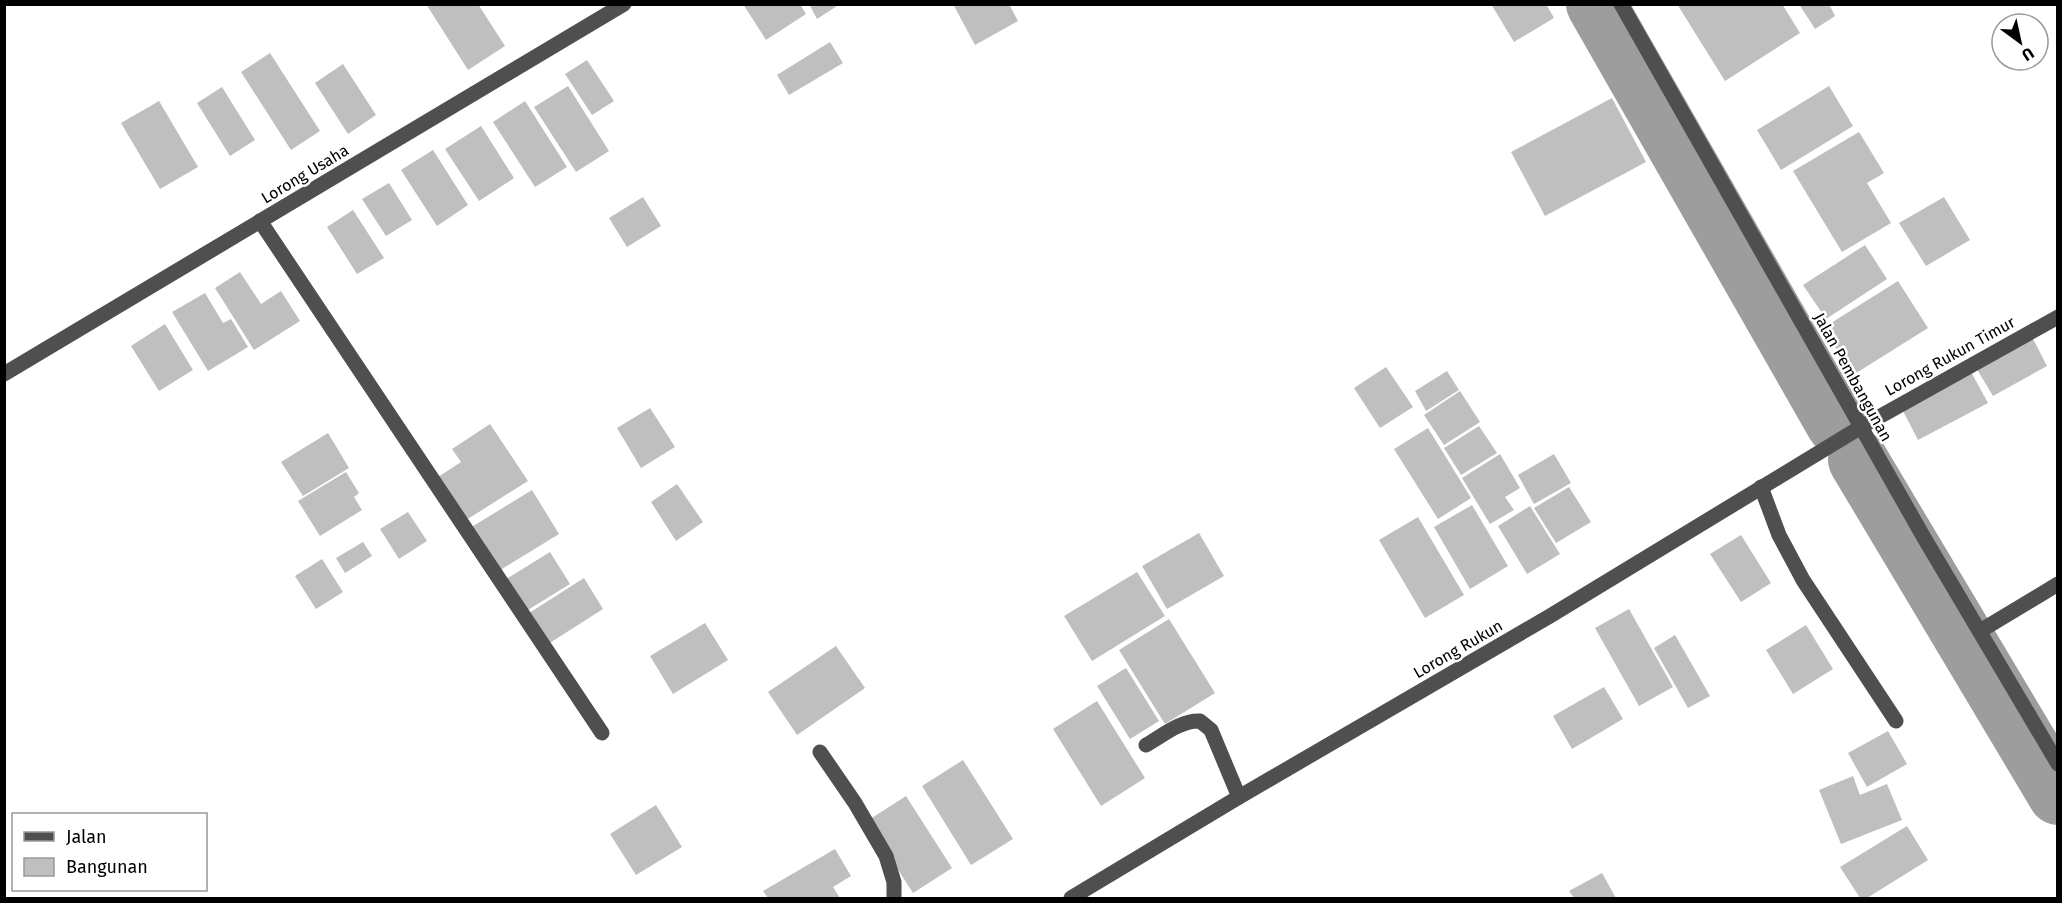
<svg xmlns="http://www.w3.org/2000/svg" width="2062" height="903" font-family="'Fira Sans',sans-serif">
	<rect width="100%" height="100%" fill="#fff"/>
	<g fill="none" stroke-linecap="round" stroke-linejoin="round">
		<!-- river -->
		<g stroke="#9d9d9d" stroke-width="60">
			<polyline points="1596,4 1836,424"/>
			<polyline points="1858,460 2058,795"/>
		</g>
	</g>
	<!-- building -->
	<g fill="#bfbfbf">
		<polygon points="426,4 478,4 505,46 468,70"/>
		<polygon points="743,4 800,4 806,14 766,40"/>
		<polygon points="809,4 840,4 817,19"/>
		<polygon points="953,4 1009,4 1018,21 975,45"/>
		<polygon points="1491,4 1546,4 1554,18 1514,42"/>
		<polygon points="1677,4 1782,4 1800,33 1725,81"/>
		<polygon points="1799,4 1829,4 1835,16 1815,29"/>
		<polygon points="830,42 843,63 789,95 777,75"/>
		<polygon points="270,53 320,131 291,150 241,72"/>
		<polygon points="587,60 614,101 592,115 565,74"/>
		<polygon points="343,64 376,115 348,134 315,83"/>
		<polygon points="568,86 609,151 576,172 534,107"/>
		<polygon points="1829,86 1853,126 1781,170 1757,130"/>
		<polygon points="222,87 255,140 230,156 197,103"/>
		<polygon points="1612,98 1646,162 1545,216 1511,152"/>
		<polygon points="159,101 198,167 160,189 121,123"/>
		<polygon points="525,101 567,167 535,187 493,122"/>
		<polygon points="481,126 514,178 479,201 445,149"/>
		<polygon points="1859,132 1884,173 1867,183 1891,223 1842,252 1793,171"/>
		<polygon points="433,150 468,205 437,226 401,170"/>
		<polygon points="389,183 412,220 386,236 362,199"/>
		<polygon points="643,197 661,226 627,247 609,218"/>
		<polygon points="1944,197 1970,240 1926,266 1899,223"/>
		<polygon points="353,210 384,258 357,274 327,227"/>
		<polygon points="1865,245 1887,279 1826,319 1803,285"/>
		<polygon points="240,272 261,304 281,291 300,321 254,350 215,288"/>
		<polygon points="1898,281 1928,328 1853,375 1823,328"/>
		<polygon points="205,293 223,323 231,319 248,347 208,371 172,312"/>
		<polygon points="165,324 193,370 159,391 131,346"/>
		<polygon points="2031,335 2047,366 1993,396 1975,366"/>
		<polygon points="1386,367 1413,407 1380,428 1354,388"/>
		<polygon points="1970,370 1988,403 1918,440 1901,407"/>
		<polygon points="1447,371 1459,390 1426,411 1415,391"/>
		<polygon points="1460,391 1480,422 1444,445 1424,415"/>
		<polygon points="650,408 675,447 641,468 617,428"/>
		<polygon points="490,424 528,481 463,522 435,479 461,462 452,449"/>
		<polygon points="1479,426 1497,453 1461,475 1444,448"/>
		<polygon points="1428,428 1471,498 1438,519 1394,449"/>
		<polygon points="328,433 349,468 303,496 281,462"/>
		<polygon points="1500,454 1520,488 1505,497 1514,510 1490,524 1462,478"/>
		<polygon points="1554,454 1571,483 1534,504 1518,475"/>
		<polygon points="346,472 359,493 354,497 362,510 320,536 298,501"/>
		<polygon points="677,484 703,522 676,541 651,502"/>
		<polygon points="1569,487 1591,522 1556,543 1534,508"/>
		<polygon points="532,490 559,534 497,572 470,528"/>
		<polygon points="1472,505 1508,566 1470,589 1434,527"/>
		<polygon points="1530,506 1560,554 1527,574 1498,526"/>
		<polygon points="408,512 427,541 399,559 380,529"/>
		<polygon points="1418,517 1464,595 1425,618 1379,540"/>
		<polygon points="1199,533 1224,576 1167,609 1142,566"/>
		<polygon points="1741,535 1771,583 1741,602 1710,554"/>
		<polygon points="363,542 372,556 345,573 336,558"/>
		<polygon points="550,552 570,584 523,613 503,581"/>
		<polygon points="322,559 343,592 316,609 295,576"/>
		<polygon points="1137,572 1165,616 1092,661 1064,616"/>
		<polygon points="584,578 603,609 545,646 526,615"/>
		<polygon points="1629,609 1673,687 1639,706 1595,628"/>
		<polygon points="1169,619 1215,693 1165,724 1119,650"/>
		<polygon points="705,623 728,660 673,694 650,656"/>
		<polygon points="1806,625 1833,669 1793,694 1766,650"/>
		<polygon points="1675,635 1710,696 1688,708 1654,648"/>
		<polygon points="836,646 865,688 797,735 768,692"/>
		<polygon points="1126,668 1159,721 1130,739 1097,686"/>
		<polygon points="1604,687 1623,719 1572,749 1553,716"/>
		<polygon points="1097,701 1145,778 1101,806 1053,729"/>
		<polygon points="1888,731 1907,764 1867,787 1848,753"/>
		<polygon points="963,760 1013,839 971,865 922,786"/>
		<polygon points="1853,776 1860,795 1887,784 1902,820 1841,844 1819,790"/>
		<polygon points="906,796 952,868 913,893 867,821"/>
		<polygon points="656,805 682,847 636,875 610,834"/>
		<polygon points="1907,826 1928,860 1867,898 1860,898 1840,867"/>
		<polygon points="835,849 851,876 833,887 840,898 768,898 763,891"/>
		<polygon points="1602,873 1616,898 1574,898 1569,891"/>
	</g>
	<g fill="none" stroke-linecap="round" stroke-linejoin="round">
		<!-- minor -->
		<g stroke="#4f4f4f" stroke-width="15">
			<polyline points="1621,4 1923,536 2058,764"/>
			<polyline points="260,221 602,733"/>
			<polyline points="4,374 624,4"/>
			<polyline points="1761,487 1779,535 1803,580 1896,721"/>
			<polyline points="1980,631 2058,584"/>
			<path d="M 1146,745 C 1162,736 1181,720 1200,721 L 1211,730 L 1239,797"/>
			<polyline points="820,752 855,803 886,856 894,882 894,898"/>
			<polyline points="1071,898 1239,797 1550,616 1861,427 2058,317"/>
		</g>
	</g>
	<g text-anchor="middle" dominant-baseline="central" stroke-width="5" stroke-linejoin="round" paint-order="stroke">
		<!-- street labels -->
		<g font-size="16" fill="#000" stroke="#fff">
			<text transform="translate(305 174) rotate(-31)">Lorong Usaha</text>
			<text transform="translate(1950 356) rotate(-29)">Lorong Rukun Timur</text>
			<text transform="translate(1853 377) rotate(61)">Jalan Pembangunan</text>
			<text transform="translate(1458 649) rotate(-30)">Lorong Rukun</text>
		</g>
	</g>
	<!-- border -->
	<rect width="2062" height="903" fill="none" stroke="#000000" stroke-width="12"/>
	<!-- legend -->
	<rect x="12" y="813" width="195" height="78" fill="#ffffff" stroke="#999999" stroke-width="1.5"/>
	<rect x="24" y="832" width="30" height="9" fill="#4f4f4f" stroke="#999999" stroke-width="1.5"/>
	<text x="66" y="843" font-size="18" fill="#000000">Jalan</text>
	<rect x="24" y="858" width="30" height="18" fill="#bfbfbf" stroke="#999999" stroke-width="1.5"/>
	<text x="66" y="873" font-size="18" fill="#000000">Bangunan</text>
	<!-- north arrow -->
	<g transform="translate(2020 42) rotate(147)"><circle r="28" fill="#ffffff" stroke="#999999" stroke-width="1.5"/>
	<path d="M0-4.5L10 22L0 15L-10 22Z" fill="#000000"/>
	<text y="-9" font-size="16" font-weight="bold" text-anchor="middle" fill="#000000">U</text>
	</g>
</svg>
